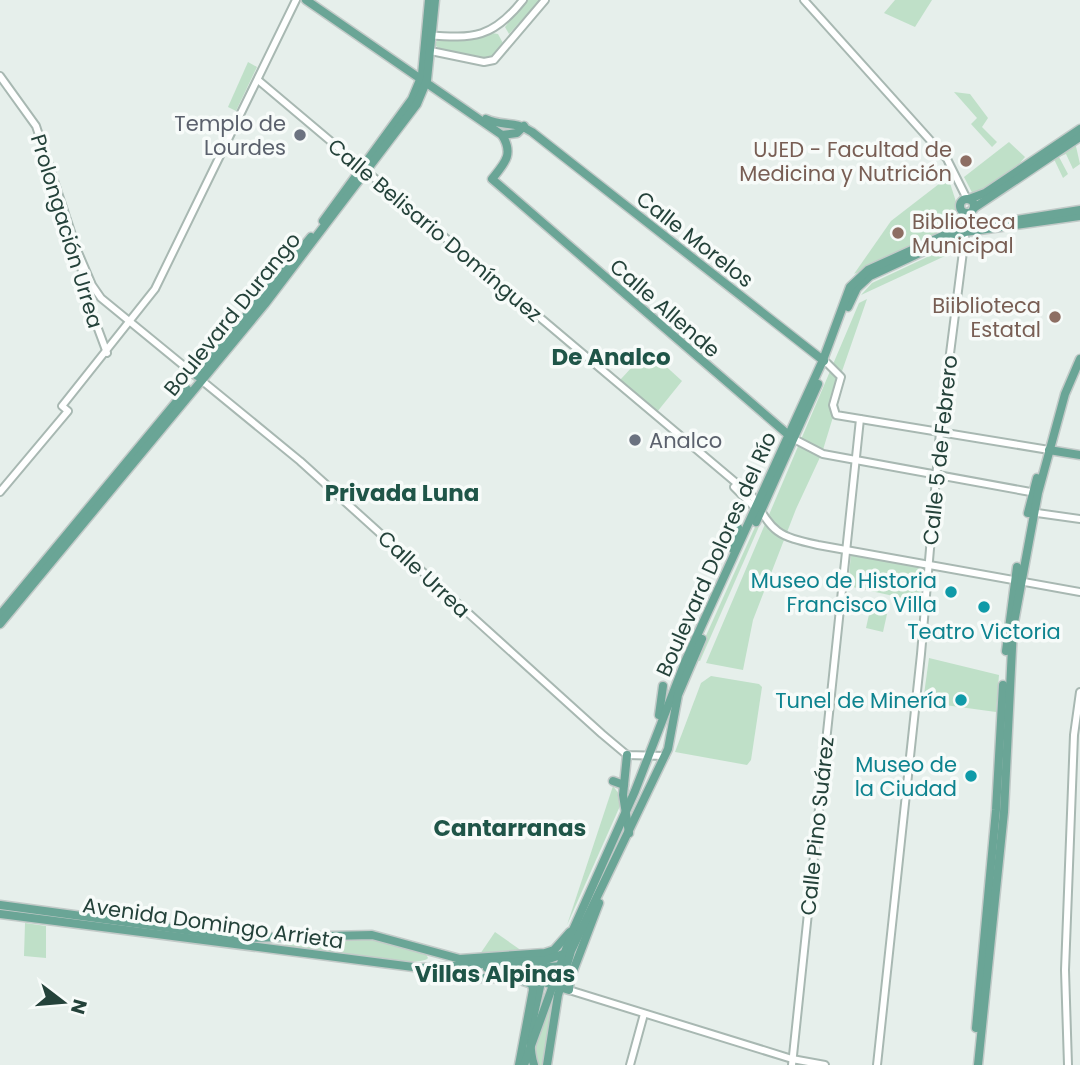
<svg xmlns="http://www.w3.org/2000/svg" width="1080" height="1065" font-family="Poppins,sans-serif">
	<rect width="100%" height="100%" fill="#e6efeb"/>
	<!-- green -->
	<g fill="#bfe0c8">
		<polygon points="526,0 540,0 509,34 505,27"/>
		<polygon points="895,0 932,0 915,27 884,13"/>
		<path d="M 492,33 L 498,34 L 504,45 L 493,57 L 487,59 L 439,48 L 433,44 C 440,36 478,36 492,33 Z"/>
		<polygon points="248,62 257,67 236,111 228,107"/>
		<polygon points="954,92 970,94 988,118 982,127 997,142 992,147 971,124 977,118"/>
		<polygon points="1009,142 1025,157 1003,183 977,202 964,177"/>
		<polygon points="1075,142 1080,164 1073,169 1066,154 1059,157 1068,174 1063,178 1053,157"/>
		<polygon points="948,177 960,214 959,226 854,274 891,221"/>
		<polygon points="957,243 958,250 861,295 872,283"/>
		<polygon points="867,299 831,403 833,417 822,453 796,509 753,620 743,670 706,663 859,303"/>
		<polygon points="648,350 682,381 657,412 620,380"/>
		<polygon points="779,481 700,661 695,660 770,494"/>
		<polygon points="851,554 924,568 921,602 848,586"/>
		<polygon points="870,610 887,614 883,632 866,628"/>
		<polygon points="929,658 999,675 996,712 923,702"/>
		<polygon points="711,676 759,684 762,687 751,760 747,765 675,752 701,683"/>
		<polygon points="613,786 619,794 620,806 567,925"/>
		<polygon points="25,923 46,926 46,958 24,956"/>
		<polygon points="495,932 522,951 478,957"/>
		<path d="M 359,939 L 381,941 L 426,954 L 428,958 C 419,970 304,949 283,947 L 288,942 Z"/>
		<polygon points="553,994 543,1065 538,1065 534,1052"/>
	</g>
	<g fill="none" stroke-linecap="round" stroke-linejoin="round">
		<!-- minor casing -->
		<g stroke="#a8b8b2" stroke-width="10">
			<g id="minor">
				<polyline points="804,0 947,159 967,199"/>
				<path d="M 427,35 C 474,39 493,38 523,0"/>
				<polyline points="426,50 484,62 494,60 545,0"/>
				<polyline points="0,76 36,126 77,250 91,310 107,353"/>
				<path d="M 258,80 L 753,497 C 773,533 777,536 818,545 L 1080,592"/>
				<polyline points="77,250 92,285 101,298 300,461 602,734 627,755 665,756"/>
				<polyline points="827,363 841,377 833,405 836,415 1049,450"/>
				<polyline points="794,439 823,454 1036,493"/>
				<polyline points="734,487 753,506"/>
				<polyline points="0,492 68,411 62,406 155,289 296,0"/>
				<polyline points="1030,512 1080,519"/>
				<polyline points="569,990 792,1059 825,1065"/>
				<polyline points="630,1065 644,1014"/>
				<polyline points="792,1065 860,419"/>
				<polyline points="877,1065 921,654 940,432 966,228 970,211"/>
				<polyline points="1068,1065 1065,970 1074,735 1080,692"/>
			</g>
		</g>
		<!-- major casing -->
		<g stroke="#c2cac8" stroke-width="11">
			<g id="major">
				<path d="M 306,0 L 502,135 C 514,154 505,163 492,179 L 792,438"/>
				<path d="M 486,119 C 503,127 514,120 532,132 L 824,361"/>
				<polyline points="502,135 517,133 524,126"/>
				<polyline points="969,199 985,193 1080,129"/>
				<circle cx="967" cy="206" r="7"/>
				<polyline points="974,208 1080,137"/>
				<polyline points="323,221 412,99 422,75 429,0"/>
				<polyline points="848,307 857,288 870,276 965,232 1080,216"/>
				<polyline points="197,376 311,237"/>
				<polyline points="1049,450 1080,455"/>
				<polyline points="1028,513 1037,478"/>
				<polyline points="756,522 818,384"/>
				<polyline points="733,549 738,528"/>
				<polyline points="0,615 187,389"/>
				<polyline points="0,624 265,304 417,104 427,80 435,0"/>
				<polyline points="1006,651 1017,567"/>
				<polyline points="659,715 663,686"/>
				<polyline points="627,755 623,795 629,833"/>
				<polyline points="613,781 624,785"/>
				<polyline points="0,905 244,938 372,935 460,959 545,953 554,950 570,932"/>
				<polyline points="0,914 421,968 546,960 566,953"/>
				<polyline points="487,968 504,971 561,966"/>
				<path d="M 531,968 L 538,972 L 541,981 C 536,1010 525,1037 534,1065"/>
				<polyline points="423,969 465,978 531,978 569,990 570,979 599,903"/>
				<polyline points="976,1028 996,810 1003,685"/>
				<polyline points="519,1065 533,990 532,984 523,981"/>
				<polyline points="524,1065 573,930 635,791 685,662 823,360 850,287 868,270 958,229 1080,210"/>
				<polyline points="547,1065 558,995 571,951 668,749 678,695 702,639"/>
				<polyline points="978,1065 1004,812 1013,628 1038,493 1065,394 1080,359"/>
			</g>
		</g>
		<!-- minor -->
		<use href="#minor" stroke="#fff" stroke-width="6"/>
		<!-- major -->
		<use href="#major" stroke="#6aa596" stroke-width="8"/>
	</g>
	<!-- markers -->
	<g fill="#6b7280" stroke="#f7fbf9" stroke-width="2.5">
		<circle cx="300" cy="135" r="7"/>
		<circle cx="635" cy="440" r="7"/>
	</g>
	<g fill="#8d6e63" stroke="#f7fbf9" stroke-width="2.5">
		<circle cx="966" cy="161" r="7"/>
		<circle cx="898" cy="233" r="7"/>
		<circle cx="1055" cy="317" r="7"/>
	</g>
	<g fill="#0f9aa8" stroke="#f7fbf9" stroke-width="2.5">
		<circle cx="951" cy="592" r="7"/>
		<circle cx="984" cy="607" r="7"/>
		<circle cx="961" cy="700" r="7"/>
		<circle cx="971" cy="776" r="7"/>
	</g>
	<g text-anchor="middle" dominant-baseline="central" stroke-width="7" stroke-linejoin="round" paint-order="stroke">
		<!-- worship labels -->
		<g font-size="21" fill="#5b616d" stroke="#f7fbf9" text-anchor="end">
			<text x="286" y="123">Templo de<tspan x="286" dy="24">Lourdes</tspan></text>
			<text x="649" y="440" text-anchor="start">Analco</text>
		</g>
		<!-- education labels -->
		<g font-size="21" fill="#785e54" stroke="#f7fbf9" text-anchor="end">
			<text x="952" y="149">UJED - Facultad de<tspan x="952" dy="24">Medicina y Nutrición</tspan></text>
			<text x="912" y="221" text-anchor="start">Biblioteca<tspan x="912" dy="24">Municipal</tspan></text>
			<text x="1041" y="305">Biiblioteca<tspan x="1041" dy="24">Estatal</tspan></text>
		</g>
		<!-- street labels -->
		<g font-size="21" fill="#24423a" stroke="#f7fbf9">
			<text transform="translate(435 230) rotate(40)">Calle Belisario Domínguez</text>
			<text transform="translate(67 231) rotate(73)">Prolongación Urrea</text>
			<text transform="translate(695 239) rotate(38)">Calle Morelos</text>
			<text transform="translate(665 308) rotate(41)">Calle Allende</text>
			<text transform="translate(232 314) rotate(-51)">Boulevard Durango</text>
			<text transform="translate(940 450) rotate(-84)">Calle 5 de Febrero</text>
			<text transform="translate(716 554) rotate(-66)">Boulevard Dolores del Río</text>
			<text transform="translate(424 574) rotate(43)">Calle Urrea</text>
			<text transform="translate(817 826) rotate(-84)">Calle Pino Suárez</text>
			<text transform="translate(213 923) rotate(8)">Avenida Domingo Arrieta</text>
		</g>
		<!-- culture labels -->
		<g font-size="21" fill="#0d838f" stroke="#f7fbf9" text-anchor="end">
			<text x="937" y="580">Museo de Historia<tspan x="937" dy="24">Francisco Villa</tspan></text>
			<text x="984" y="631" text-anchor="middle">Teatro Victoria</text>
			<text x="947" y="700">Tunel de Minería</text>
			<text x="957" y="764">Museo de<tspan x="957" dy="24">la Ciudad</tspan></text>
		</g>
		<!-- neighbourhood labels -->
		<g font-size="23" font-weight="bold" fill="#1f5548" stroke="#f7fbf9">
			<text x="611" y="357">De Analco</text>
			<text x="402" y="493">Privada Luna</text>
			<text x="510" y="828">Cantarranas</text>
			<text x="495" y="974">Villas Alpinas</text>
		</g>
	</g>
	<!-- north arrow -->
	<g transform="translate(63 1002) rotate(106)" stroke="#f7fbf9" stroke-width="5" paint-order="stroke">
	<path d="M0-5L12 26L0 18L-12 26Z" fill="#24423a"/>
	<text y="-10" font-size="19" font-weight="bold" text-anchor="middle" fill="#24423a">N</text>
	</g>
</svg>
